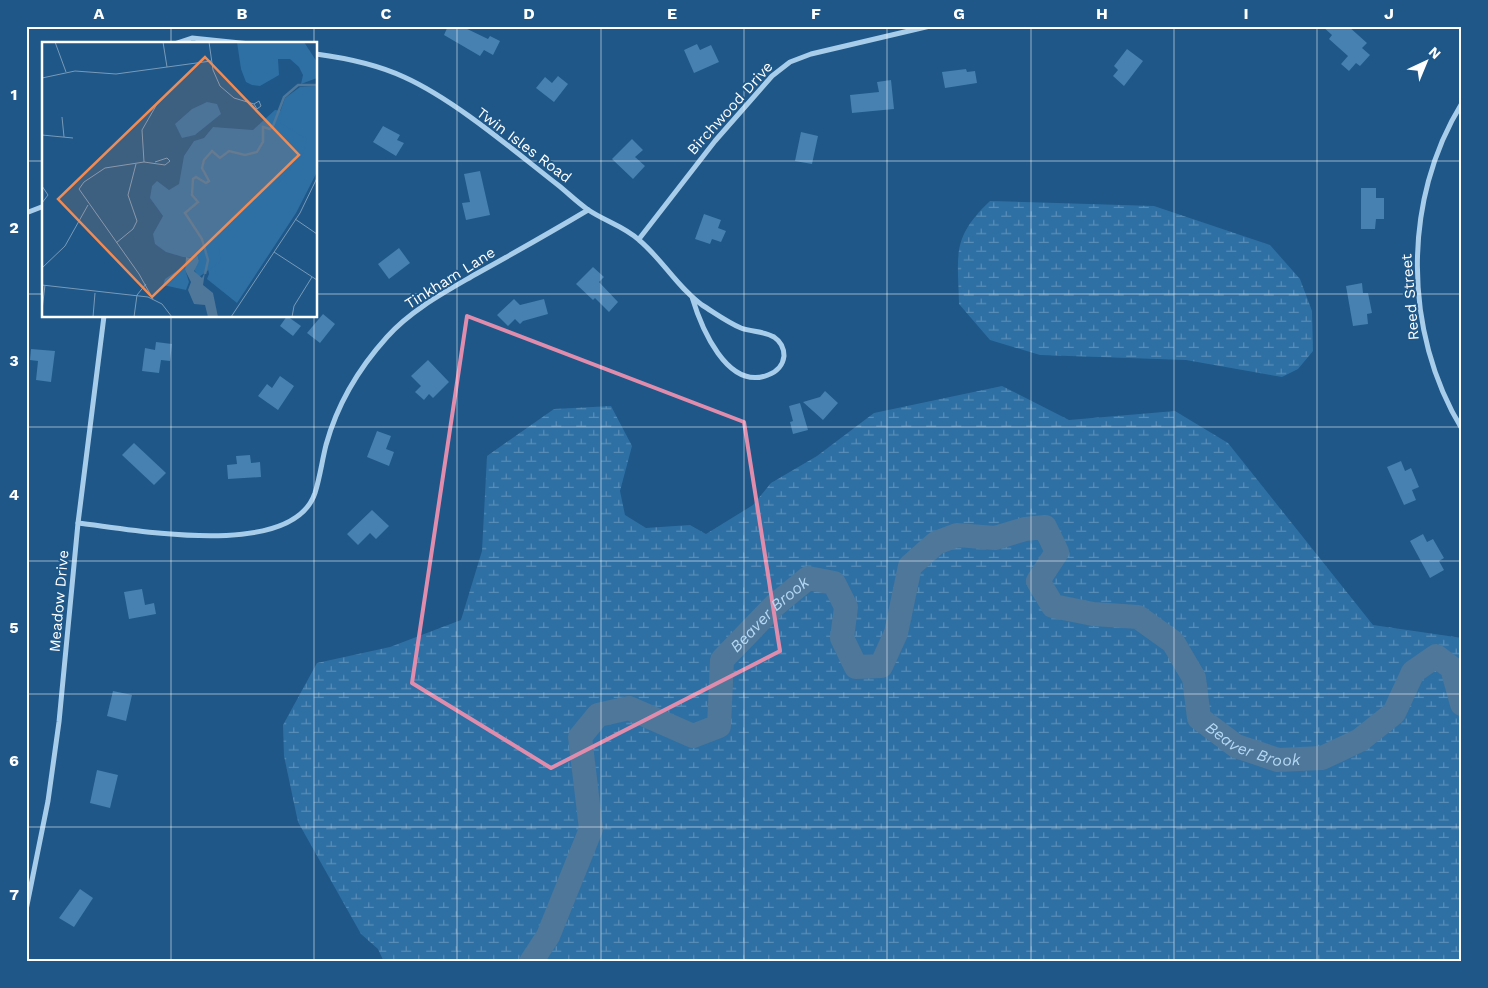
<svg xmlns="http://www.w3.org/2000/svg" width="1488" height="988" font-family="'Work Sans',sans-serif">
	<defs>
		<pattern id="wetland-marsh" width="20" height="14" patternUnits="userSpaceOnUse" patternTransform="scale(1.25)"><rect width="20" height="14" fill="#2e70a4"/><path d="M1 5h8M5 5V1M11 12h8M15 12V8" fill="none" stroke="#588db6"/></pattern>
	</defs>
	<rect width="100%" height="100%" fill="#1e5788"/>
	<!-- wetland -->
	<g fill="url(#wetland-marsh)">
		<path d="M 990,201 L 1154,206 L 1270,245 L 1300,279 L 1312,311 L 1313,351 L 1298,369 L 1282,377 L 1186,360 L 1040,355 L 990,340 L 959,304 C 958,255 951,238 990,201 Z"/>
		<polygon points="1002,386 1069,420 1175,411 1228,443 1373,625 1462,638 1462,962 384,962 378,949 361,934 298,822 284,756 283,725 317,663 390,647 461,620 482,551 487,456 554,409 611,406 632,446 620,491 625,515 646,528 690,525 706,534 753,505 771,483 817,456 874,413"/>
	</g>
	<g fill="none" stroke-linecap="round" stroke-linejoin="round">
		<!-- river -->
		<path stroke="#4e779a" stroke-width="24" id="s1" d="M 531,962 L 548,936 L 591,829 L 580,737 L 598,715 L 629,708 L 693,736 L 719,726 L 722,660 L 775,605 L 808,578 L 834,583 L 846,607 L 842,638 L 856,667 L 881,666 L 896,633 L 910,566 L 936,543 L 957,535 L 995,538 L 1025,529 L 1045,527 L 1057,552 L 1038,581 L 1053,606 L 1093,614 L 1138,617 L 1173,642 L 1194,678 L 1199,718 L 1236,746 L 1278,760 L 1322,758 L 1360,740 L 1394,713 L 1413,672 L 1436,656 L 1452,668 L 1462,704"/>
	</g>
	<!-- building -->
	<g fill="#4681b1">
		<polygon points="448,26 461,26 488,39 490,36 500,41 493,55 484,50 480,56 444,35"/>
		<polygon points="1322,26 1348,26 1367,43 1362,48 1370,55 1360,66 1356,63 1349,71 1341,64 1348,56 1329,39 1332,35"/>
		<polygon points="697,44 700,50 711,45 719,62 694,73 684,50"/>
		<polygon points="1127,49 1143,61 1124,86 1113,76 1118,70 1114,66"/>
		<polygon points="966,69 967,72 975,71 977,83 945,88 942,72"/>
		<polygon points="558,76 568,84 554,102 536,88 545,77 552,83"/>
		<polygon points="891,80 894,109 852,113 850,95 879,92 877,82"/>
		<polygon points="383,126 400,135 397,140 404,143 396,156 373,142"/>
		<polygon points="801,132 818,136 812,164 795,161"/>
		<polygon points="632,139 643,150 635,157 645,166 633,179 612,159"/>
		<polygon points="480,171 490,215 466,220 462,203 470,202 464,174"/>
		<polygon points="1361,188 1376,188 1376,198 1384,198 1384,219 1376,219 1375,229 1361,229"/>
		<polygon points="704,214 721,220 718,228 726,231 721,242 712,239 710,244 695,239"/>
		<polygon points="399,248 410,263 389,279 378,264"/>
		<polygon points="593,267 604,277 599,282 618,302 609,312 595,298 593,300 576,284"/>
		<polygon points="1362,283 1363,293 1368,293 1372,313 1367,314 1368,324 1353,326 1346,286"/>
		<polygon points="514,299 520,305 544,299 548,314 523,321 520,324 515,319 508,326 497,315"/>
		<polygon points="323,314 335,324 320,343 307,333"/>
		<polygon points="287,316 301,326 293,336 280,326"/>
		<polygon points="156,342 172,344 170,361 161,360 159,373 142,371 145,348 155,350"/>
		<polygon points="31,349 55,351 51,382 36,380 38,361 30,360"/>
		<polygon points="428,360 449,382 433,398 429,394 424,400 415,392 421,386 411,376"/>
		<polygon points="280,376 294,386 278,410 258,396 267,384 272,388"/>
		<polygon points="825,391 838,403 823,420 803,402 820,397"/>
		<polygon points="800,403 808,430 793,434 790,422 793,421 789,406"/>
		<polygon points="377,431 391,436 386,449 394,452 389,466 367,457"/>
		<polygon points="134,443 166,473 154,485 122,455"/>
		<polygon points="250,455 251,463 260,462 261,477 228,479 227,465 237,464 236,456"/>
		<polygon points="1401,461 1405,471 1411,468 1419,487 1412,490 1416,500 1404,505 1387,467"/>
		<polygon points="372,510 389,526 376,539 370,533 358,545 347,534"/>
		<polygon points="1423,534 1427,542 1433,539 1444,558 1439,561 1444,570 1430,578 1410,541"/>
		<polygon points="142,589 145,605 154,603 156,614 129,619 124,592"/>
		<polygon points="113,691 132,695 126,721 107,716"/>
		<polygon points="97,770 118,775 110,808 90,803"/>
		<polygon points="80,889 93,898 74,927 59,918"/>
	</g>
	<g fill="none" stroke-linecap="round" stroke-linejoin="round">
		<!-- street -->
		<g stroke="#a8cdeb" stroke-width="5">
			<polyline points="1460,26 1462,28"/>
			<polyline points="174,44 192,38 250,44"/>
			<path d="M 316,54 C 346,58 376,64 404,77 C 455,100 513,150 558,185 C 568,193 577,202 587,209 C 604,221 624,226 639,240 C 662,259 677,287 702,305 C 715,313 727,322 741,328 C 751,332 764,331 774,337 C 780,341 784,348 784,356 C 783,365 777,372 768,375 C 727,391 701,327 692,297"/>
			<path d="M 1462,103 C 1402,200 1403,332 1462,429"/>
			<polyline points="26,213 44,206"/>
			<polyline points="639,239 715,141 772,76 790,62 811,54 930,26"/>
			<path d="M 78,523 C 132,529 292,561 315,493 C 320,477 322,461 326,445 C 337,405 359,368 387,337 C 411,310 445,292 476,274 C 514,253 551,232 588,210"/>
			<polyline points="26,910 48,801 59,722 78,523 104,316"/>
		</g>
	</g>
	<!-- marked area -->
	<path fill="none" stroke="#e08cad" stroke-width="4" stroke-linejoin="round" d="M 467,316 L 744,422 L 780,651 L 551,768 L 412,683 Z"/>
	<!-- grid -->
	<path fill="none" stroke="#fff" stroke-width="1" stroke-opacity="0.55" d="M 171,26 L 171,44M 314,26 L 314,44M 457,26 L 457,962M 601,26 L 601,962M 744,26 L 744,962M 887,26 L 887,962M 1031,26 L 1031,962M 1174,26 L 1174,962M 1317,26 L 1317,962M 26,161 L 44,161M 316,161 L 1462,161M 26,294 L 44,294M 316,294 L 1462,294M 171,316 L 171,962M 314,316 L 314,962M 26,427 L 1462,427M 26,561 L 1462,561M 26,694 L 1462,694M 26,827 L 1462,827"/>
	<g text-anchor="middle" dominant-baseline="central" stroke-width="4" stroke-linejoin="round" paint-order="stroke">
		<!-- street labels -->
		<g font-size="15" fill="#fff" stroke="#1e5788">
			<text transform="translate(730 108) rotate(-48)">Birchwood Drive</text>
			<text transform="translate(524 145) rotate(37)">Twin Isles Road</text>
			<text transform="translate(450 278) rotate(-32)">Tinkham Lane</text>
			<text transform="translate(1410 297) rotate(-95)">Reed Street</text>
			<text transform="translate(59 601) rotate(-85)">Meadow Drive</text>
		</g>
		<!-- water labels -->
		<g font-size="16" font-style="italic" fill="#b4d7f2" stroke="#1e5788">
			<text stroke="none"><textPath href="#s1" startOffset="529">Beaver Brook</textPath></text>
			<text stroke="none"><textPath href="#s1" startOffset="1340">Beaver Brook</textPath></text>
		</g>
	</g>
	<!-- overview -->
	<g transform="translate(42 42)">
		<rect width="275" height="275" fill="#1e5788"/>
		<path d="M 275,44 L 275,130 L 254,171 L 195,261 L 165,237 L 167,232 L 155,166 L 237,73 L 243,56 L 258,45 Z" fill="#2e70a4"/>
		<path d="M 195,0 L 262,0 L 275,20 L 275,36 L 259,42 L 261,33 L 257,25 L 248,17 L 236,17 L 237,33 L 218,44 L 210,43 L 204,40 L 199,27 ZM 165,60 L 175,62 L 179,72 L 153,93 L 140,96 L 133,82 L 150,67 ZM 233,68 L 240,69 L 238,81 L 265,97 L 262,110 L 236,142 L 209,157 L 186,180 L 187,189 L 175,197 L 179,219 L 157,235 L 151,226 L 157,219 L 155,211 L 151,216 L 141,215 L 124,210 L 113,202 L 111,192 L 121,174 L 108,156 L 110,144 L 115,139 L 127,148 L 137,142 L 142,114 L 152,99 L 162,96 L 171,85 L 211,88 ZM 142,224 L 147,240 L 144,248 L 121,243 L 123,237 Z" fill="#2e70a4"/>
		<path d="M 155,211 L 157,219 L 152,229 L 160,236 L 163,230 L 161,243 L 171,251 L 176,275 L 166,275 L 163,263 L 152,262 L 146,248 L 149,240 L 143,228 L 144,215 L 151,217 Z" fill="#4e779a"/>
		<path fill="none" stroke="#4e779a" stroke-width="2.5" d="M 163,232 L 166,218 L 160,197 L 143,171 L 156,160 L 150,153 L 151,137 L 154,135 L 164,141 L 167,139 L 160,126 L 162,118 L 170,109 L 178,116 L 187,109 L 203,113 L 215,110 L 221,100 L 221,85 L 228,87 L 231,84 L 242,55 L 256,43 L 275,43"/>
		<path fill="none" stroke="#789ab8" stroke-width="1" d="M 13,0 L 24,30M 121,0 L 125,25M 167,0 L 171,28 L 178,44 L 192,56 L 212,62 L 217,59 L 219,64 L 215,67 L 212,62M 0,36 L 33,29 L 74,32 L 169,19M 20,75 L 22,95M 0,93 L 31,96M 102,120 L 100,88 L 115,62M 0,144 L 6,153 L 0,161M 253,177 L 275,192M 74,201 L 91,187 L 95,179 L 86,153 L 94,122M 232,210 L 275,238M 0,226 L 23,204 L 46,163M 0,243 L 106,255 L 120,262 L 130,275M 111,257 L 97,232 L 37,147 L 42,140 L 63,126 L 102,120 L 123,123 L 128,119 L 125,116 L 113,120M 0,268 L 3,243M 51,275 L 53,251M 92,275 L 95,253 L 104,242M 189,275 L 258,171 L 275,136M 250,275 L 252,264 L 270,235"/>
		<path fill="#ef8b55" fill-opacity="0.15" stroke="#ef8b55" stroke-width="2.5" d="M 163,15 L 257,113 L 110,255 L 16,157 Z"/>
		<rect width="275" height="275" fill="none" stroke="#fff" stroke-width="2.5"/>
	</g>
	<!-- border -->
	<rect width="1488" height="988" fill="none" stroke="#1e5788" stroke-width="55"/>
	<!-- north arrow -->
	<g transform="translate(1426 62) rotate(44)" stroke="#1e5788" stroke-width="4" paint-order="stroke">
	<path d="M0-4L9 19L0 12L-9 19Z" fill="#ffffff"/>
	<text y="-8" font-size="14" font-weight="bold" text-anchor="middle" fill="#ffffff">N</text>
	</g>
	<rect x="28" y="28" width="1432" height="932" fill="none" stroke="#fff" stroke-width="2"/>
	<g font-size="16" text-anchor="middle" font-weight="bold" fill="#fff">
		<text x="99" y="19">A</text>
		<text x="242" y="19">B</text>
		<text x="386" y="19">C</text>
		<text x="529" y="19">D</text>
		<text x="672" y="19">E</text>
		<text x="816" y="19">F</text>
		<text x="959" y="19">G</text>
		<text x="1102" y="19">H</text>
		<text x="1246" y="19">I</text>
		<text x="1389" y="19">J</text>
		<text x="14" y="100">1</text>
		<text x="14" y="233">2</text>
		<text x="14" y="366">3</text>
		<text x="14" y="500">4</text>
		<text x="14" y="633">5</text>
		<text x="14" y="766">6</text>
		<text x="14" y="900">7</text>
	</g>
</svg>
